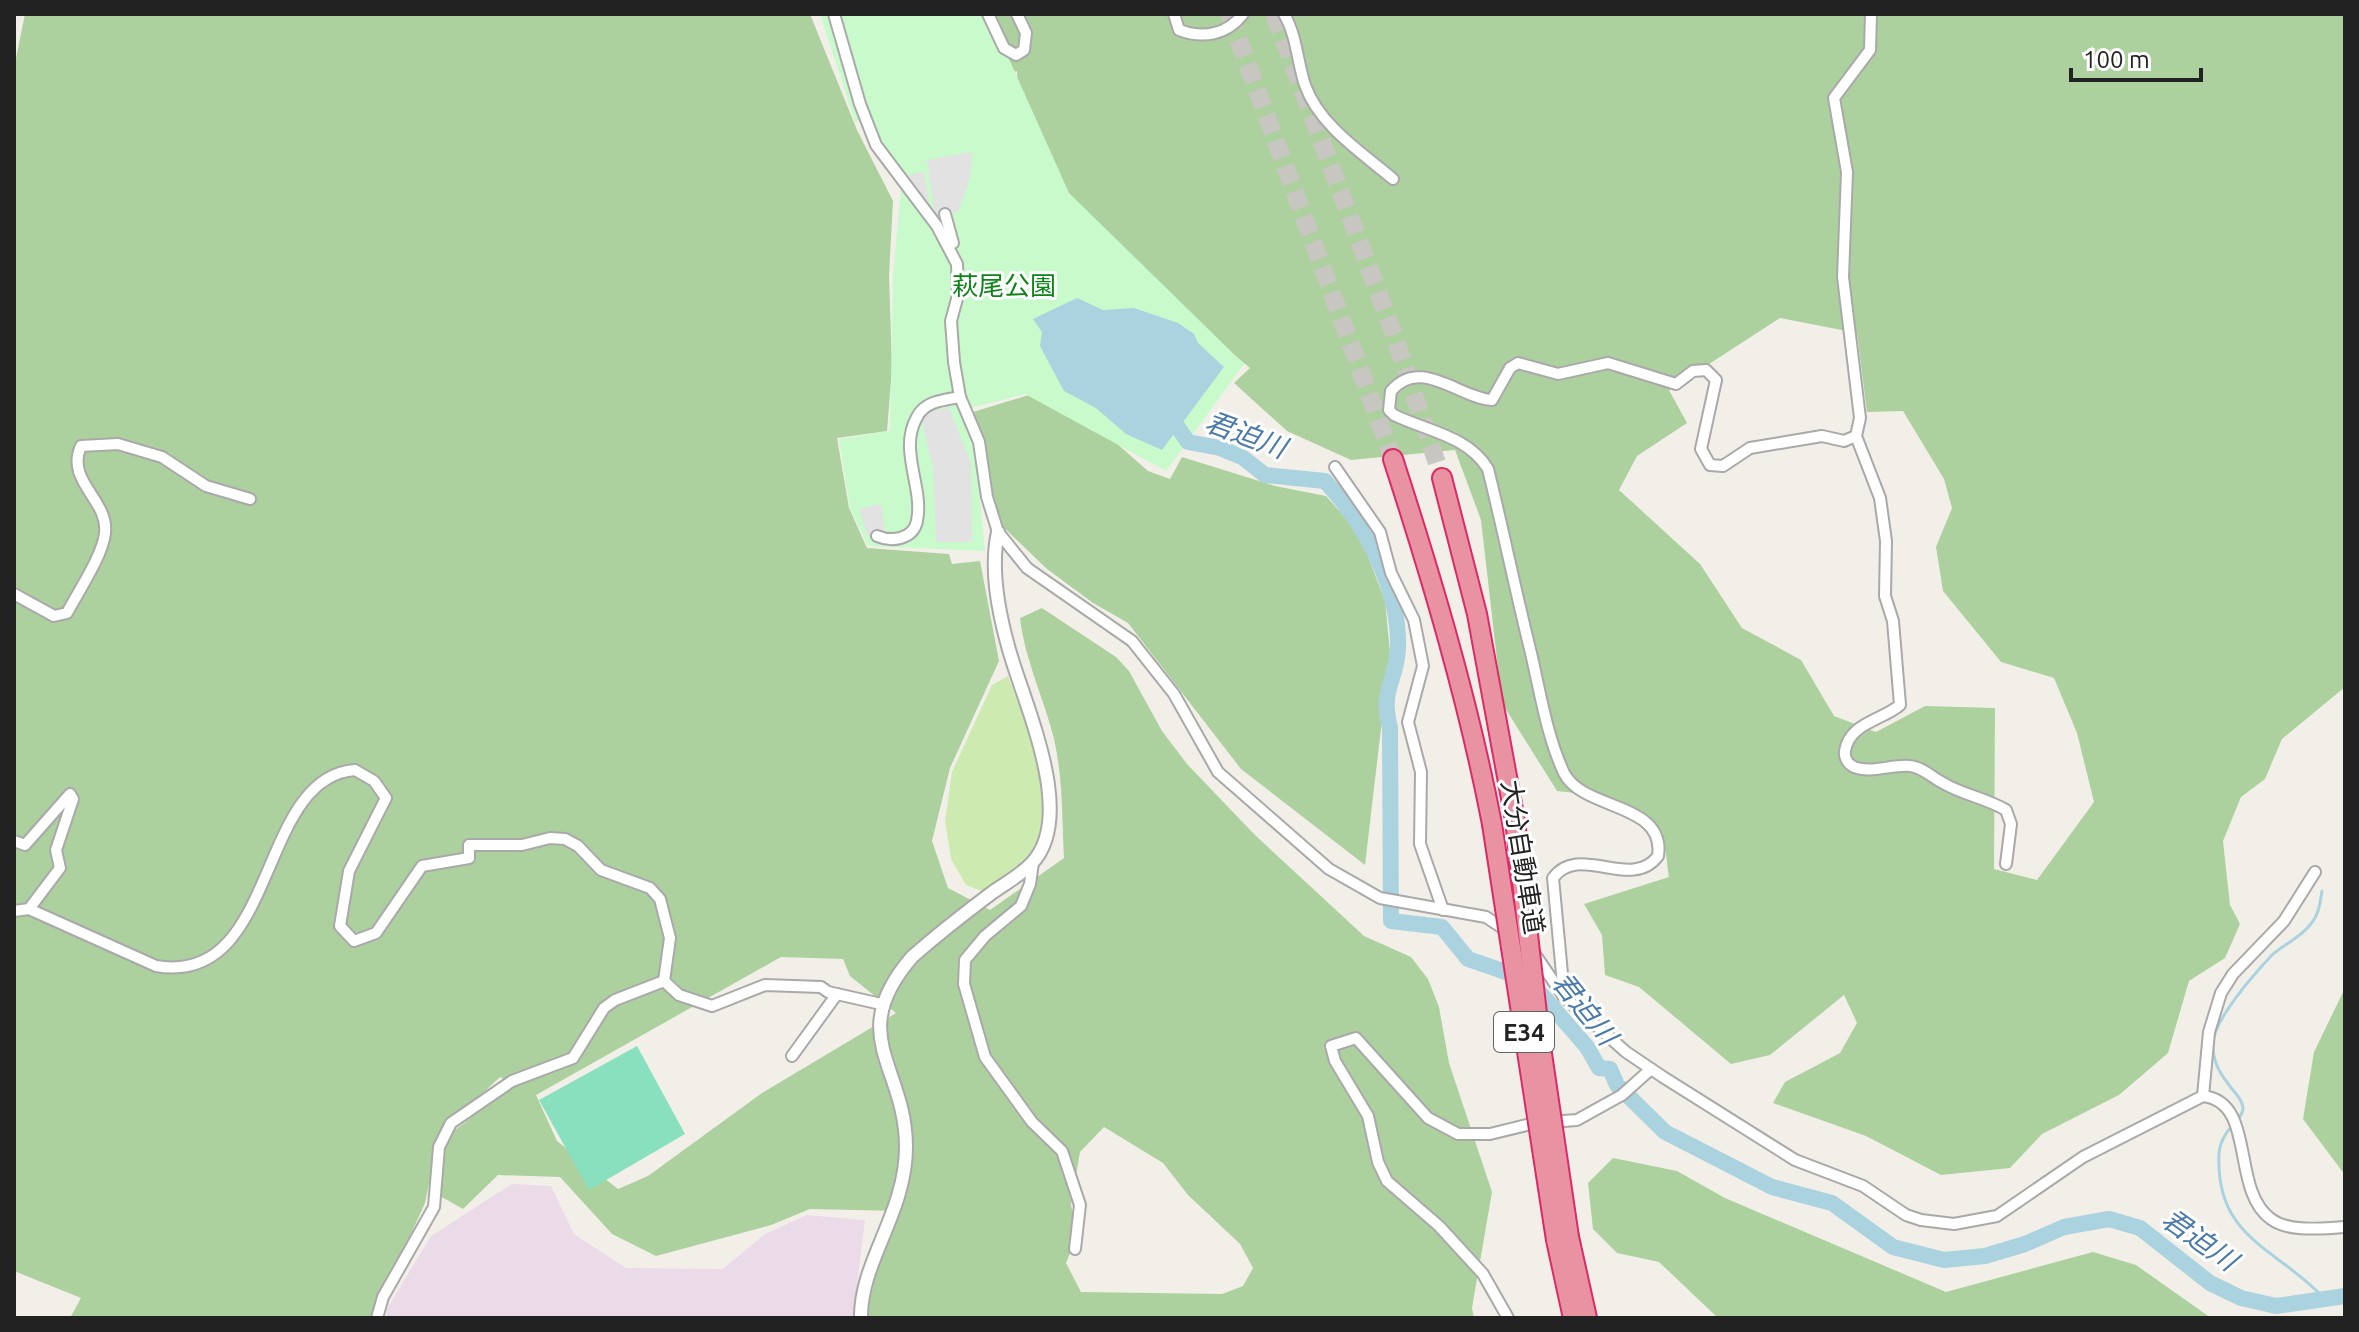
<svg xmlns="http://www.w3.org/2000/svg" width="2359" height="1332" font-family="Ubuntu,'Noto Sans JP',sans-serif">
	<rect width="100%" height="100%" fill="#f2efe9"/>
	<!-- industrial -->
	<polygon fill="#ebdbe8" points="512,1184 551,1186 574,1234 626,1268 723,1269 765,1234 807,1215 865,1220 853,1318 386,1318 388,1307 431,1236"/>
	<!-- grass -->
	<path fill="#cdebb0" d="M 1008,676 C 1027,726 1072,819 1024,865 C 1013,875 995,883 982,891 L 966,885 L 951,859 L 945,821 L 952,772 L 992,685 Z"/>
	<!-- forest -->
	<g fill="#add19e" fill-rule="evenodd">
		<path d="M 25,14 L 810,14 L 857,130 L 893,201 L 889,275 L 892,368 L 887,431 L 837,438 L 849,508 L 867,548 L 949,554 L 952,564 L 980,561 L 999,661 L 950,768 L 932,841 L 948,888 L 990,910 L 1064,858 C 1062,819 1063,778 1054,739 C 1044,698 1025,661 1020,618 L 1042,608 L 1116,657 L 1129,671 L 1162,731 L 1187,764 L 1255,835 L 1364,936 L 1411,957 L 1428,979 L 1439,1007 L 1449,1063 L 1492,1192 L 1472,1308 L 1474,1318 L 866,1318 L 877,1268 L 900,1211 L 810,1209 L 771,1225 L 656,1256 L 612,1234 L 560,1177 L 498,1175 L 463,1209 L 440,1196 L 442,1154 L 455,1130 L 513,1085 L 500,1077 L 439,1134 L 425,1203 L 373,1318 L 70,1318 L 81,1298 L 14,1271 L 14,68 ZM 781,957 L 843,959 L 850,976 L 896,1013 L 762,1093 L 648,1176 L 618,1189 L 557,1141 L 536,1095 ZM 1104,1127 L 1163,1163 L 1188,1195 L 1240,1244 L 1253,1268 L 1243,1286 L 1222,1294 L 1081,1292 L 1066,1263 L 1077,1236 L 1071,1205 L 1080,1152 Z"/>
		<path d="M 969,14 L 2345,14 L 2345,687 L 2282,739 L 2265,779 L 2241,797 L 2223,841 L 2230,905 L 2240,924 L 2225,958 L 2189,981 L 2168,1053 L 2119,1095 L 2042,1134 L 2010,1168 L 1941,1175 L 1866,1136 L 1773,1103 L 1785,1082 L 1840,1053 L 1857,1023 L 1844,995 L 1770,1055 L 1731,1064 L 1639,987 L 1605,975 L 1602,935 L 1584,904 L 1669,877 C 1667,867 1667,855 1664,845 C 1649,801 1597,795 1557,791 L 1502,703 L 1481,520 L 1455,450 L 1351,460 L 1287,431 L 1234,383 L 1250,368 L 1189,318 L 1098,285 L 1020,129 L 1017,71 L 989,79 ZM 1780,318 L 1857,333 L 1867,412 L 1903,411 L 1944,479 L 1952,508 L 1936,547 L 1943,591 L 2001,662 L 2054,678 L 2077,733 L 2094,802 L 2037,880 L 1994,869 L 1995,708 L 1925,706 L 1876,732 L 1834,716 L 1801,660 L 1742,628 L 1700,564 L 1619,490 L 1637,456 L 1687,423 L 1669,390 Z"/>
		<polygon points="1032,394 1115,442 1148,471 1170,479 1182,457 1275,486 1326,496 1359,533 1385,601 1390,652 1365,865 1241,769 1128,623 1093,603 1047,569 998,522 973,412"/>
		<polygon points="2345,988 2345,1175 2303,1119 2314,1052"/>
		<polygon points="1613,1158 1677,1171 1725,1198 1946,1292 2093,1252 2136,1265 2211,1318 1718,1318 1659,1262 1617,1253 1593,1229 1588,1183"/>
	</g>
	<!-- park -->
	<polygon fill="#c8facc" points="820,14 989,14 1069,193 1244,364 1166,471 1025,394 971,408 985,551 868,546 850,508 839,439 890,431 893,275 901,189 863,119 855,122"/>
	<!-- pitch -->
	<polygon fill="#88e0be" points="637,1046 685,1134 589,1190 539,1100"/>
	<!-- parking -->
	<g fill="#e2e2e2">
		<polygon points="972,152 970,178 958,212 935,215 927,160"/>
		<polygon points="924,171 930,208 905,176"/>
		<polygon points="949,407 971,464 972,542 936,542 933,468 922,422 929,412"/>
		<polygon points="881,504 885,530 868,537 859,509"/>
	</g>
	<!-- water -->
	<polygon fill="#aad3df" points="1077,298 1103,310 1134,308 1178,323 1194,334 1198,343 1224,367 1162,450 1126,434 1096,408 1064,391 1040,346 1042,332 1033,319"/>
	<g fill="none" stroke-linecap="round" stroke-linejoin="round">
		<!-- stream -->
		<path stroke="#aad3df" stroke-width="3" d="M 2322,891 C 2320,903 2319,915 2310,925 C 2300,938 2284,944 2272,955 C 2256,972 2213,1020 2213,1044 C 2212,1078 2242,1092 2243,1108 C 2244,1119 2221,1129 2219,1153 C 2215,1238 2275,1247 2323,1297"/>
		<!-- river -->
		<path stroke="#aad3df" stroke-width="16" d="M 1168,413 L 1188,442 L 1220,448 L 1242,457 L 1265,475 L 1325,481 C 1365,524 1400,588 1398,649 C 1396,683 1380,688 1390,728 L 1391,921 L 1442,927 L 1468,959 L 1529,980 L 1587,1047 L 1599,1068 L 1610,1069 L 1617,1085 L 1665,1132 L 1772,1187 L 1832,1203 L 1893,1247 L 1944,1260 L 1985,1256 L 2025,1244 L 2064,1227 L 2109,1219 L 2140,1228 L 2210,1283 L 2241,1298 L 2276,1306 L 2345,1296"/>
		<!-- motorway-tunnel -->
		<g stroke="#c8c6c1" stroke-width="18" stroke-dasharray="18 9" stroke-linecap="butt">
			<polyline points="1229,14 1393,459"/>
			<polyline points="1274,14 1393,332 1442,478"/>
		</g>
		<!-- minor casing -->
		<g stroke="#a9a9a9" stroke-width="14">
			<g id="minor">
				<polyline points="834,14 860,104 876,145 937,226 957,264 958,295 951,321 954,362 960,397 979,442 987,497 998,532 1027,568 1132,641 1174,694 1218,772 1329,869 1380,898 1486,917 1507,931"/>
				<polyline points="988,14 1004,48 1016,55 1024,50 1026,33 1017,14"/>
				<path d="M 1174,14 L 1179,30 C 1203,39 1227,35 1243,14"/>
				<path d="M 1284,14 C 1297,36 1297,61 1305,85 C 1319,125 1361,152 1393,179"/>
				<path d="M 1871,14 L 1870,50 L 1834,98 L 1847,172 L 1843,277 L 1860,418 L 1856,436 L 1880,498 L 1886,541 L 1885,596 L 1893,621 L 1900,705 C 1883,720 1849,723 1845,751 C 1844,758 1848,764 1854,767 C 1871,774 1892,764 1910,766 C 1922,767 1933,778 1943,783 C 1963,795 1986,798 2006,810 L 2011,824 L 2006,864"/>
				<polyline points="945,214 953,243"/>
				<polyline points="1335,467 1380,532 1391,573 1414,620 1423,666 1408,722 1421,772 1420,844 1443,910"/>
				<path d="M 877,536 C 891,542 913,540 917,521 C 924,487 898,450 917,417 C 925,401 944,400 960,397"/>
				<path d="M 14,594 L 54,616 L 67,613 C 78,592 103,555 105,533 C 109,500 65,481 81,446 L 118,444 L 162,457 L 206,486 L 250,499"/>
				<polyline points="14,841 25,845 70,794 73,799 56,850 60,868 29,909"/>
				<polyline points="1033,862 1030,884 1021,906 985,936 965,960 964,984 985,1057 1032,1122 1062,1151 1080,1205 1075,1249"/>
				<path d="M 14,911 L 29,909 L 156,966 C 279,987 256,777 355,770 L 374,781 L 386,798 L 349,871 L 340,926 L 354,941 L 376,933 L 422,866 L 469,858 L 469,845 L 522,845 L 550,838 L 565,839 L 578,846 L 601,870 L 650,888 L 660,899 L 670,938 L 664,981 L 615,1000 L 604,1008 L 573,1058 L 512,1081 L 451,1123 L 439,1147 L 434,1207 L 383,1297 L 377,1318"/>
				<path d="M 1532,950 L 1564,997 L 1626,1052 L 1663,1077 L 1795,1160 L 1863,1186 L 1906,1215 L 1921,1220 L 1954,1224 L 1997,1216 L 2083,1157 L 2203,1096 C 2257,1102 2230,1190 2271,1219 C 2290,1233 2323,1228 2345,1227"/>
				<polyline points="664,981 679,995 712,1006 765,985 821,987 828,992 881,1004"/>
				<path d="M 1564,995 L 1553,878 C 1579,842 1631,892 1658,856 C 1666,802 1583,811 1564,773 C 1546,734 1540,690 1530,649 C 1515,589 1503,529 1488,469 C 1468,436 1427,431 1394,415 L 1389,410 L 1391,391 C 1420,356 1459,398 1492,400 L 1510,368 L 1518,363 L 1558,374 L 1608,363 L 1676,384 L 1693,371 L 1706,370 L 1716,380 L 1701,449 L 1710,465 L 1723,466 L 1750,448 L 1822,436 L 1844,441 L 1856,436"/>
				<polyline points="792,1056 837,994"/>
				<polyline points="2203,1096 2209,1032 2221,993 2233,974 2284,921 2315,872"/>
				<polyline points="1508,1318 1483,1274 1439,1226 1387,1181 1378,1162 1368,1116 1335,1061 1331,1046 1356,1038 1428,1118 1458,1134 1490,1134 1535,1123 1577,1120 1622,1095 1651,1069"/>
			</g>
		</g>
		<!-- tertiary casing -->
		<g stroke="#a9a9a9" stroke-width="16">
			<path id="tertiary" d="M 861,1318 C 860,1262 906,1213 906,1147 C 906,1066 844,1036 912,957 C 938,934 965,913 993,892 C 1006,883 1022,874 1032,863 C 1078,814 1022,700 1008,646 C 998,610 990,569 998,532"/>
		</g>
		<!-- motorway casing -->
		<g stroke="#dc2a67" stroke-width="22">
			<g id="motorway">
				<path d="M 1393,459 C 1432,579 1468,700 1492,824"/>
				<polyline points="1442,478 1477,614 1515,820"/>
				<polyline points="1569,1237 1587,1318"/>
				<polyline points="1556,1240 1573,1318"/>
			</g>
		</g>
		<!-- minor -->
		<use href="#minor" stroke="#fff" stroke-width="10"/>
		<!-- tertiary -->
		<use href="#tertiary" stroke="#fff" stroke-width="12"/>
		<!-- motorway -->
		<use href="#motorway" stroke="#e892a2" stroke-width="18"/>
		<!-- motorway-bridge casing -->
		<g stroke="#dc2a67" stroke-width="22" stroke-linecap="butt">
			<g id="motorway-bridge">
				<polyline points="1515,820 1540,1040 1569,1237"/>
				<polyline points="1492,824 1556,1240"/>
			</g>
		</g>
		<!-- motorway-bridge -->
		<use href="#motorway-bridge" stroke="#e892a2" stroke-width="18"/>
	</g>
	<g text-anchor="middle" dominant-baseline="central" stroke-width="6" stroke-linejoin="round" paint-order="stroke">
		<!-- shield labels -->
		<rect fill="#fff" stroke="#646464" stroke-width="2" x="1494" y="1012" width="60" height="40" rx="6"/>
		<g font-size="24" font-weight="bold" fill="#222">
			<text x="1524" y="1032">E34</text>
		</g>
		<!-- park labels -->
		<g font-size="26" fill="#0c8416" stroke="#fff">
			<text x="1004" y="285">萩尾公園</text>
		</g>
		<!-- street labels -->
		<g font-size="26" fill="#222" stroke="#fff">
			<text transform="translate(1523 857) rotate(81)">大分自動車道</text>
		</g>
		<!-- water labels -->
		<g font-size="28" font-style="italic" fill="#4a7aab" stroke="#fff">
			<text transform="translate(1246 434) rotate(20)">君迫川</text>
			<text transform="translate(1585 1008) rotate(51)">君迫川</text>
			<text transform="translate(2200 1239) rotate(35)">君迫川</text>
		</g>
	</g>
	<!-- border -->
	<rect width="2359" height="1332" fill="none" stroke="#222222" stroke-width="32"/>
	<!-- scale -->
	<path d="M2071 68v12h130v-12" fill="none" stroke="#222222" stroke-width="4"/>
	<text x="2083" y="68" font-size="24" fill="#222222" stroke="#ffffff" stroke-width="6" paint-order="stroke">100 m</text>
</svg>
